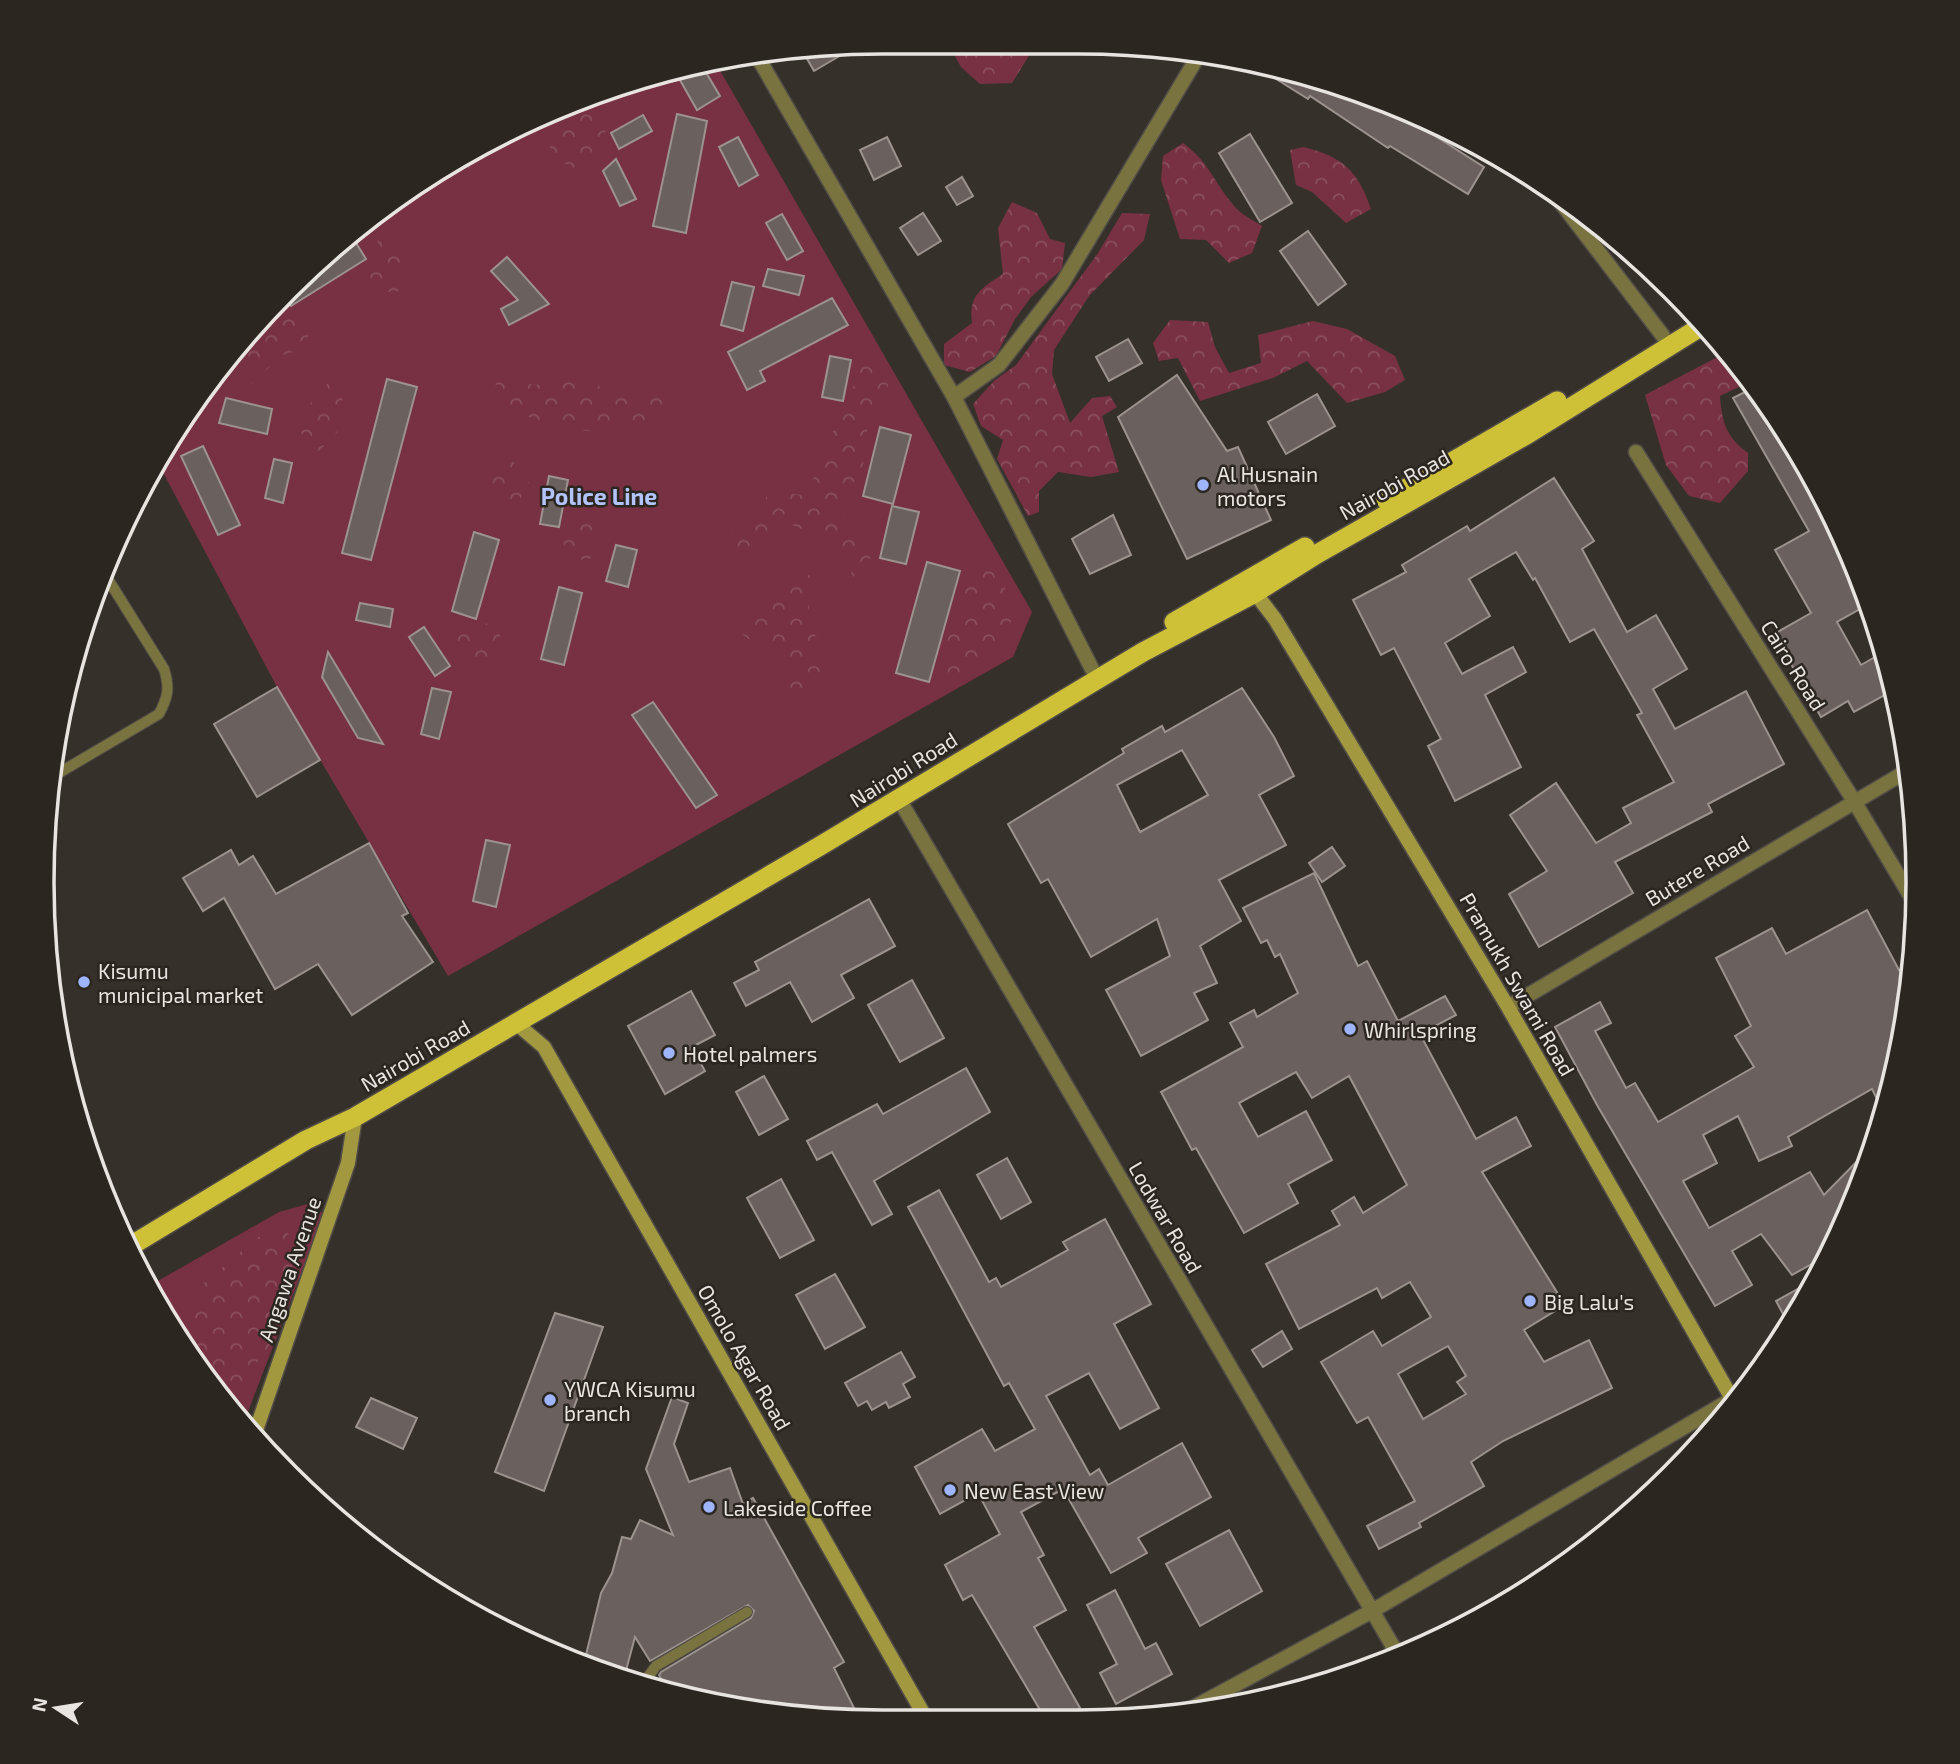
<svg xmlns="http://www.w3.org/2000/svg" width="1960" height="1764" font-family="'Exo 2',sans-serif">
	<defs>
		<pattern id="forest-crowns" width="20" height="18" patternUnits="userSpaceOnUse" patternTransform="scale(1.75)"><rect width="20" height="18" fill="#783142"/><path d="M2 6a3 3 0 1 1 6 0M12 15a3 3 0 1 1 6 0" fill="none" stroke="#8b4f5d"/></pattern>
	</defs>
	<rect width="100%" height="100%" fill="#35302a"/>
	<!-- green -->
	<g fill="#783142">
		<polygon points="714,60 1032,612 1013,657 448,976 277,687 158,463 216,370 370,216 511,128"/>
		<polygon points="308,1204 324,1214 244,1422 216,1394 149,1286 279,1212"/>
	</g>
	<!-- forest -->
	<g fill="url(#forest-crowns)">
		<polygon points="947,42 1037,43 1012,83 980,84 961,67"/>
		<path d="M 605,96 C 610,139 606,142 573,168 L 550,156 L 550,115 Z"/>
		<polygon points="487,143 480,171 430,179"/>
		<path d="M 1183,143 C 1212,164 1215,187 1239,211 C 1246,217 1255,221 1262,226 L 1252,253 L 1229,263 L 1206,240 L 1180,239 L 1161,180 L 1163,156 Z"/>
		<path d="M 1304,147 C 1343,157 1358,171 1371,209 L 1346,223 L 1312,192 L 1296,185 L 1290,150 Z"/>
		<path d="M 1012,202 L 1037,213 L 1050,239 L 1065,243 L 1062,269 L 1031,297 L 1015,319 L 996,356 L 970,372 L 944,365 L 944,344 L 972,323 C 968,296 981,288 1003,274 L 998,228 Z"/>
		<polygon points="1122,213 1150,214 1144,240 1089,296 1054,350 1052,374 1070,423 1092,398 1110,396 1117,407 1102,416 1119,472 1091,477 1058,472 1039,491 1039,512 1028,516 997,459 1003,440 981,426 973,404 994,381 1016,365 1098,253"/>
		<polygon points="377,227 403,237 408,257 398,292 379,292 358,285 378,246"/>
		<polygon points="302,311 311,330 303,349 283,355 251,384 247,339 270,321"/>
		<polygon points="1170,320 1208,322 1215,347 1229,373 1261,363 1258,335 1313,321 1347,329 1395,356 1405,380 1385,392 1347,403 1307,361 1273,378 1200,401 1178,358 1159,361 1153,343"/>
		<path d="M 1727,352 L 1751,381 L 1720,396 C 1722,422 1726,437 1748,453 L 1748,471 L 1720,503 L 1689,496 L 1666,465 L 1645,395 Z"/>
		<polygon points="862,361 879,369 888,385 887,402 868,423 863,466 846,495 842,520 873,542 870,560 853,577 838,544 787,523 764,552 736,557 723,537 763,506 769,490 803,495 817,472 821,442 841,424"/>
		<polygon points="574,375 614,393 661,396 664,417 598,431 557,430 490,399 497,382 556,386"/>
		<path d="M 330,381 C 358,411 343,430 316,453 L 302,435 L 298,418 Z"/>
		<polygon points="513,461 529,483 515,508 483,492 485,473"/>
		<polygon points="595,512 601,534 594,558 569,561 561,535 578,515"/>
		<path d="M 987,561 L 999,563 C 1006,581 1004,597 1013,614 L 1003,649 L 979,669 L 948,680 L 940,644 L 955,615 L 968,605 L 960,571 L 972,564 Z"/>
		<polygon points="808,575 814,577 807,619 821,646 829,675 817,689 788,692 787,666 739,632"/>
		<polygon points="491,622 503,640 495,658 479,667 460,655 451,636"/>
		<polygon points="287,1231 296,1249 277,1338 252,1369 239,1417 216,1394 178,1333 204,1283 258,1237"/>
	</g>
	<!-- building -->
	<g fill="#6a615e" stroke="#9c928e" stroke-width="2" fill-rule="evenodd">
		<polygon points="860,44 814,71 802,50 814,49"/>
		<polygon points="1259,63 1348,87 1380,101 1484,167 1468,194 1390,146 1388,148 1310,96 1308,99 1257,67"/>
		<polygon points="701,64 720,96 697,110 676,73"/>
		<polygon points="677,114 707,121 686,233 653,226"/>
		<polygon points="643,115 652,131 619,149 611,133"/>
		<polygon points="1250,134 1292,203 1260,222 1219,153"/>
		<polygon points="738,137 758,175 739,186 719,147"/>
		<polygon points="887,137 901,166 874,180 860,150"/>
		<polygon points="616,159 636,199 620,206 603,171"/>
		<polygon points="962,177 973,196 957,205 946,187"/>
		<polygon points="923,213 941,241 918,255 900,228"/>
		<polygon points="782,214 803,251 787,260 766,223"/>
		<polygon points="1308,231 1346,284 1318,305 1280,251"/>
		<polygon points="353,238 366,259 291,306 286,300 340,246"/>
		<polygon points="507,257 549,304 509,325 501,309 518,300 491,271"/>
		<polygon points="768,269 804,276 799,295 763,286"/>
		<polygon points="732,282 754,287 743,331 721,325"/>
		<polygon points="832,298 848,325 760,371 765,381 747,390 728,352"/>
		<polygon points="1128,339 1142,363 1109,381 1096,357"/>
		<polygon points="830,356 851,360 843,401 822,397"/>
		<polygon points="1177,375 1227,451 1238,447 1271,520 1187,559 1118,417"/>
		<polygon points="387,379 417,387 371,560 342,553"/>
		<polygon points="1755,387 1832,511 1867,605 1837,622 1861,665 1882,653 1890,667 1894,690 1854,712 1848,701 1821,717 1774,634 1811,613 1775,550 1809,531 1733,398"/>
		<polygon points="1317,394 1335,426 1286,454 1268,422"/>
		<polygon points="226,398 272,409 267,434 219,423"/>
		<polygon points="880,427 911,435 893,504 863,496"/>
		<polygon points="203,446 240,525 218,535 181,456"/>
		<polygon points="274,459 292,463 283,503 265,498"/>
		<polygon points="549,476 568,480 559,527 540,524"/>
		<polygon points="1554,478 1594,541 1582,549 1627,632 1656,615 1687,669 1653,689 1675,729 1746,691 1784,764 1708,804 1712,812 1615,862 1633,893 1539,947 1509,894 1547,871 1510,815 1556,783 1596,843 1631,823 1623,808 1674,782 1637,715 1642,713 1594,629 1570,642 1535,578 1533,580 1516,552 1469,579 1490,616 1445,643 1462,674 1513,647 1526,672 1485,695 1521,767 1455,801 1428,746 1441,739 1394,648 1381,655 1353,600 1406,572 1402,565 1467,526 1470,531"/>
		<polygon points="892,506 919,512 906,564 880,558"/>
		<polygon points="1113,515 1131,555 1090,574 1072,539"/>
		<polygon points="474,532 499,540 476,619 452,611"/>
		<polygon points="616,545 637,550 628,587 606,581"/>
		<polygon points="927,562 960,571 929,682 896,673"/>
		<polygon points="559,587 582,593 564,665 541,659"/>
		<polygon points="360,603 393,609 390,627 356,620"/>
		<polygon points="424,627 450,666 435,676 409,637"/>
		<polygon points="328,652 383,744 358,738 322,677"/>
		<polygon points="277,687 320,760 257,797 214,724"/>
		<polygon points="432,688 451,692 439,739 421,734"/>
		<path d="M 1242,688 L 1274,737 L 1294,776 L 1259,795 L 1286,845 L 1219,880 L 1241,921 L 1200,946 L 1217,983 L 1194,993 L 1208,1020 L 1141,1056 L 1106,990 L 1170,956 L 1157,919 L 1091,957 L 1048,879 L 1041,883 L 1008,824 L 1124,753 L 1122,749 L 1162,726 L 1165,732 ZM 1182,750 L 1208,795 L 1140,832 L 1117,785 Z"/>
		<polygon points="653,702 717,795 696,808 632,715"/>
		<polygon points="486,840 510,845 496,907 473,901"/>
		<polygon points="369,843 408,913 402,916 433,962 352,1015 318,964 275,989 224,898 203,911 183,878 231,850 239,865 253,856 276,894"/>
		<polygon points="1332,847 1345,866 1322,882 1309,863"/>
		<path d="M 1314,873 L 1358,966 L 1367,961 L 1398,1021 L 1445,996 L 1456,1015 L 1420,1034 L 1476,1139 L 1516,1117 L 1531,1146 L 1482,1172 L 1565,1305 L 1524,1330 L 1544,1362 L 1589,1340 L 1612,1388 L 1503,1441 L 1471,1462 L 1484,1486 L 1419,1523 L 1421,1527 L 1379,1549 L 1367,1526 L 1415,1501 L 1368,1417 L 1357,1423 L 1321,1362 L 1373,1331 L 1382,1346 L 1431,1317 L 1410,1282 L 1382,1298 L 1377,1288 L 1299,1329 L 1266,1264 L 1340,1225 L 1332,1211 L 1354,1197 L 1363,1213 L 1407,1185 L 1349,1076 L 1312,1098 L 1296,1072 L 1239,1103 L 1258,1137 L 1306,1111 L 1332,1160 L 1288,1184 L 1298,1203 L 1244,1233 L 1196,1148 L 1192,1150 L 1161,1092 L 1243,1047 L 1230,1023 L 1254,1010 L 1257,1017 L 1298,993 L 1280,954 L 1275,957 L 1267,940 L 1261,943 L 1243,908 ZM 1448,1346 L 1466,1376 L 1457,1382 L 1466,1394 L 1423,1419 L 1398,1374 Z"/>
		<polygon points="869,899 895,946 841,975 854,998 812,1022 790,982 746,1006 734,983 759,970 755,962"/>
		<polygon points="1867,910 1899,970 1912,965 1911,992 1883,1111 1872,1089 1788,1137 1792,1146 1759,1161 1738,1116 1703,1135 1717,1163 1683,1181 1709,1228 1810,1172 1824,1195 1875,1143 1873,1152 1826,1256 1792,1275 1761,1234 1732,1251 1752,1285 1715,1306 1597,1105 1555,1027 1600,1002 1611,1023 1595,1031 1626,1088 1635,1083 1658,1122 1754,1067 1735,1036 1751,1026 1716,958 1772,928 1786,954"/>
		<polygon points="912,980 944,1038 900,1062 868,1005"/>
		<polygon points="691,991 715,1035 692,1047 705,1071 665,1094 628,1026"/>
		<polygon points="966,1068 990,1112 874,1181 892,1214 872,1225 832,1152 817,1160 807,1141 877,1104 883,1114"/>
		<polygon points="764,1076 788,1119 759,1135 736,1092"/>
		<polygon points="1007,1158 1031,1202 1001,1219 977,1175"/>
		<polygon points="781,1179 814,1240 780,1258 747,1198"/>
		<polygon points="939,1190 989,1282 996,1278 1001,1287 1068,1250 1063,1242 1105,1219 1151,1304 1114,1324 1159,1408 1120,1429 1089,1373 1046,1396 1090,1475 1099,1469 1108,1485 1182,1443 1211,1497 1138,1538 1147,1553 1111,1573 1063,1489 1021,1512 1044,1555 1038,1558 1066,1610 1034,1627 1080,1708 1059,1720 1046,1720 972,1595 963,1600 945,1565 1000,1534 978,1493 940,1514 915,1467 982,1429 995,1451 1035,1429 1009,1383 1004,1386 908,1207"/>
		<polygon points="835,1274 865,1327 825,1349 796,1295"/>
		<polygon points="1816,1279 1805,1302 1789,1325 1776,1301"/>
		<polygon points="555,1313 603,1327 544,1491 495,1472"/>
		<polygon points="1282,1331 1292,1349 1263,1367 1252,1350"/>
		<polygon points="901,1352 915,1377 903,1384 910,1397 889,1408 886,1402 872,1410 867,1401 858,1406 845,1383"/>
		<polygon points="672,1397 688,1403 674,1444 689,1482 730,1468 743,1504 753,1498 844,1662 834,1668 860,1720 827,1720 670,1694 659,1675 661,1672 751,1618 754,1611 748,1605 650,1661 635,1637 624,1678 584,1663 601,1593 612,1573 622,1537 631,1539 640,1520 673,1535 646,1469"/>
		<polygon points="371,1398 417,1418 403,1449 356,1427"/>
		<polygon points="1229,1530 1262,1591 1200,1626 1166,1564"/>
		<polygon points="1115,1590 1145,1649 1156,1643 1172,1674 1116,1704 1100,1673 1117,1664 1087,1605"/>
	</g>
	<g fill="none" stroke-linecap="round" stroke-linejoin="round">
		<!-- service casing -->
		<g stroke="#524d47" stroke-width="12">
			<g id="service">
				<path d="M 52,777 L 159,714 C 168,697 170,688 164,669 L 106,576"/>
				<polyline points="642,1685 656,1666 747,1612"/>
			</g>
		</g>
		<!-- minor casing -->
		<g stroke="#524d47" stroke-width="17">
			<g id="minor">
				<polyline points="954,397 999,365 1062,284 1200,53"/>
				<polyline points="1636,452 1854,801 1914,902"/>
				<polyline points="899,799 1398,1655"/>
				<polyline points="1508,1007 1907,771"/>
				<polyline points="1187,1711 1372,1611 1732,1399"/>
			</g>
		</g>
		<!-- tertiary casing -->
		<g stroke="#524d47" stroke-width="17">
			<g id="tertiary">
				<polyline points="756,54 954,397 1092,669"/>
				<polyline points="1556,196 1663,336"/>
			</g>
		</g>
		<!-- secondary casing -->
		<g stroke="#524d47" stroke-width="17">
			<g id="secondary">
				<polyline points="1255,593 1275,619 1508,1007 1734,1402"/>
				<polyline points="517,1024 544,1047 927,1720"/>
				<polyline points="255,1433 348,1163 355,1117"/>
			</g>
		</g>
		<!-- trunk casing -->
		<g stroke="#524d47" stroke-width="22">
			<g id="trunk">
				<polyline points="1386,500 1557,401"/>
				<polyline points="1174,622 1305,547"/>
				<polyline points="127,1248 306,1140 355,1117 820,846 1143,652 1255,593 1317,554 1528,434 1702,326"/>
			</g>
		</g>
		<!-- service -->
		<use href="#service" stroke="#79733f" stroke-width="10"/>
		<!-- minor -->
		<use href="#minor" stroke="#79733f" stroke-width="14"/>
		<!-- tertiary -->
		<use href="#tertiary" stroke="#79733f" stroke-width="14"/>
		<!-- secondary -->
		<use href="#secondary" stroke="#a1983f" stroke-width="14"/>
		<!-- trunk -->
		<use href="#trunk" stroke="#cfc137" stroke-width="19"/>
	</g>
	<!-- markers -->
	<g fill="#9eb4fd" stroke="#2b2620" stroke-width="2.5">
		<circle cx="1203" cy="485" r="7"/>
		<circle cx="84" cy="982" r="7"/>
		<circle cx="1350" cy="1029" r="7"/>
		<circle cx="669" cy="1053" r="7"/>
		<circle cx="1530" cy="1301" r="7"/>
		<circle cx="550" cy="1400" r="7"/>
		<circle cx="950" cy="1490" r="7"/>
		<circle cx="709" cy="1507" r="7"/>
	</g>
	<g text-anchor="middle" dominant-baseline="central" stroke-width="5" stroke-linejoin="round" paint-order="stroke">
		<!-- poi labels -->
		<g font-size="21" fill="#e8e4e0" stroke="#2b2620" text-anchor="start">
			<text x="1217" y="473">Al Husnain<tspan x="1217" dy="24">motors</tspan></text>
			<text x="98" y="970">Kisumu<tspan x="98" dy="24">municipal market</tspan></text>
			<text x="1364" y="1029">Whirlspring</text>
			<text x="683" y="1053">Hotel palmers</text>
			<text x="1544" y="1301">Big Lalu's</text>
			<text x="564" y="1388">YWCA Kisumu<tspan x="564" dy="24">branch</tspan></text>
			<text x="964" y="1490">New East View</text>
			<text x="723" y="1507">Lakeside Coffee</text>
		</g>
		<!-- street labels -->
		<g font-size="21" fill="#e8e4e0" stroke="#2b2620">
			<text transform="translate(1394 484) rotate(-29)">Nairobi Road</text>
			<text transform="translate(1794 665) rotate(58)">Cairo Road</text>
			<text transform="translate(903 769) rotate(-32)">Nairobi Road</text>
			<text transform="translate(1697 870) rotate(-31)">Butere Road</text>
			<text transform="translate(1518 984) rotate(60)">Pramukh Swami Road</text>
			<text transform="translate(415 1055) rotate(-30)">Nairobi Road</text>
			<text transform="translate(1166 1217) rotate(60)">Lodwar Road</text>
			<text transform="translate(289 1269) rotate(-71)">Angawa Avenue</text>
			<text transform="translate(745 1357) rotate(60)">Omolo Agar Road</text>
		</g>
		<!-- neighbourhood labels -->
		<g font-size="23" font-weight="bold" fill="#b3c4fb" stroke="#2b2620">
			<text x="599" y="496">Police Line</text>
		</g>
	</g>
	<!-- crop -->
	<path d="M0 0H1960V1764H0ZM882 54H1078A828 828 0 0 1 1906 882V882A828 828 0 0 1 1078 1710H882A828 828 0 0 1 54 882V882A828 828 0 0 1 882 54Z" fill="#2b2620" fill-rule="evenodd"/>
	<path fill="none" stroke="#e8e4e0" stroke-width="3.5" d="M882 54H1078A828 828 0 0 1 1906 882V882A828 828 0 0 1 1078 1710H882A828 828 0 0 1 54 882V882A828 828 0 0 1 882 54Z"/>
	<!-- north arrow -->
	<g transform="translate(56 1708) rotate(282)" stroke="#2b2620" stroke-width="5" paint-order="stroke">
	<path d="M0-5L12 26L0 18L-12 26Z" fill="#e8e4e0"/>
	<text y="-10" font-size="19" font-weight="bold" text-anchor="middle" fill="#e8e4e0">N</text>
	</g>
</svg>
